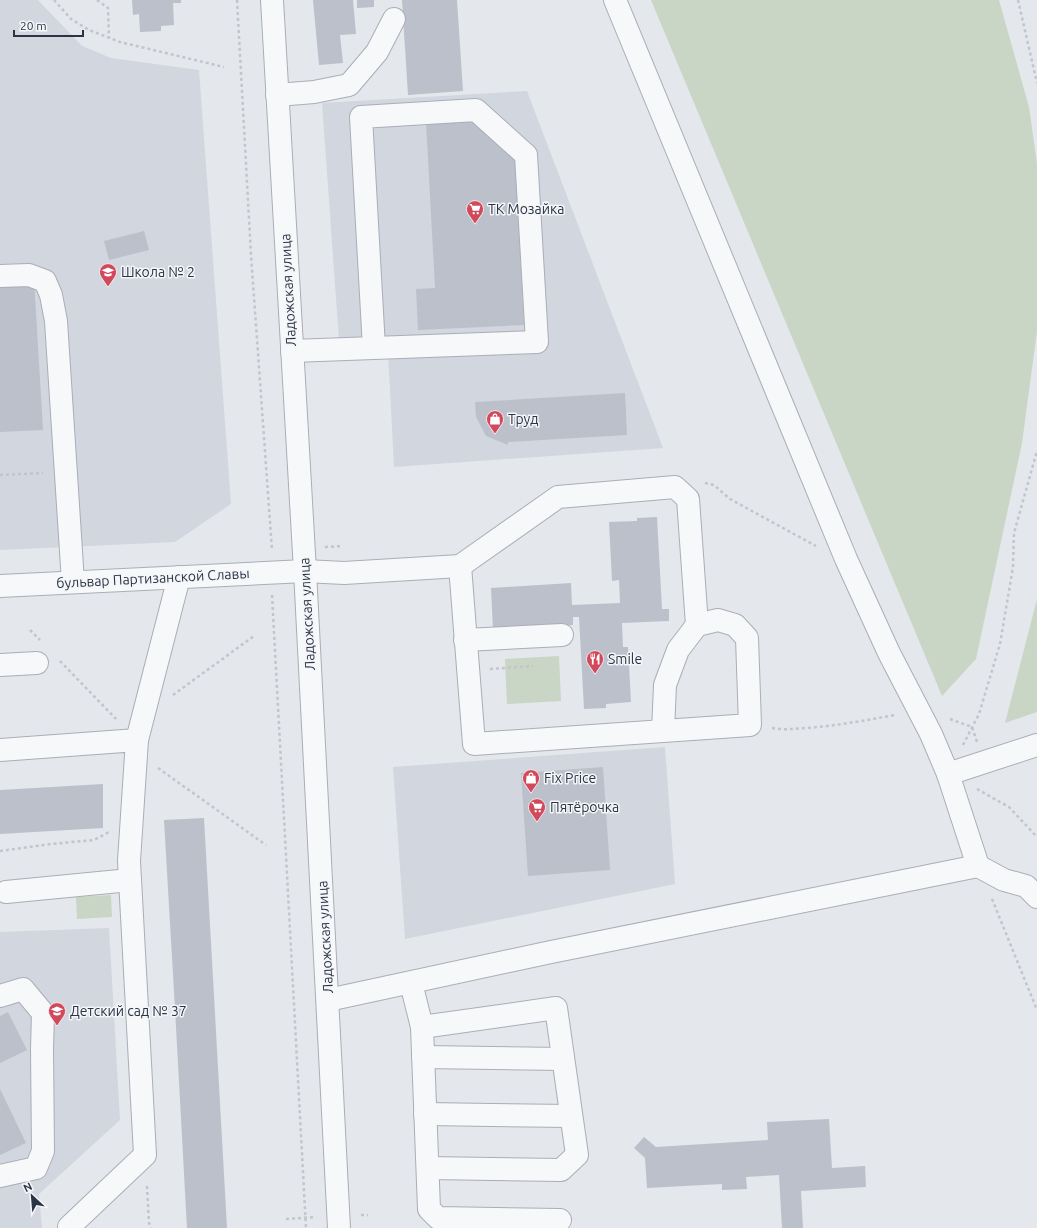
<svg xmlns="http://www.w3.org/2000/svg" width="1037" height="1228" font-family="Ubuntu,sans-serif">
	<rect width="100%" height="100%" fill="#e4e7ec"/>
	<!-- built -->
	<g fill="#d2d6de">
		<polygon points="0,0 38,0 82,46 111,58 199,70 231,504 175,542 0,550"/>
		<polygon points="527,91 663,448 394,467 388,352 340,355 322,103"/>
		<polygon points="665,747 675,884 405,939 393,767"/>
		<polygon points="109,928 120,1120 39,1194 42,1228 0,1228 0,932"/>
	</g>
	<!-- green -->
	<g fill="#c9d6c5">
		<polygon points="651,0 999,0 1029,107 1037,164 1037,331 1022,443 976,659 942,696"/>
		<polygon points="1037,597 1037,712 1005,723 1037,599"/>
		<polygon points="559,656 561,701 507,704 505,659"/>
		<polygon points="111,895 112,917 77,919 76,897"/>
	</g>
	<!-- building -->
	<g fill="#bbc0ca">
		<polygon points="132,0 181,0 181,3 173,3 174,25 161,26 161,31 140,32 139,14 133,15"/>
		<polygon points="313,0 353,0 356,34 340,35 343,63 319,65"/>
		<polygon points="357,0 374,0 374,7 357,8"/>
		<polygon points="402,0 457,0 463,91 408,95"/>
		<polygon points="472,119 515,161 524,325 418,330 416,289 435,288 426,122"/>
		<polygon points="144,231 149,250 109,260 104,241"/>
		<polygon points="34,279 43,430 0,432 0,281"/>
		<polygon points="625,393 627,435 508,442 508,445 486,436 476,417 475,402"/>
		<polygon points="657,517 662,609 669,609 669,621 622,623 623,647 628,647 631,702 606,704 606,708 584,709 579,617 573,617 573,625 493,630 491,588 571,583 572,605 620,603 619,580 612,581 609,522 637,521 637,518"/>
		<polygon points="603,767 610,870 528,876 521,773"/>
		<polygon points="103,784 103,828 0,834 0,790"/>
		<polygon points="204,818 227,1228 187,1228 175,1009 164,820"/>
		<polygon points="8,1012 27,1050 0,1063 0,1016"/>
		<polygon points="0,1089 26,1143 0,1155"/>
		<polygon points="829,1119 832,1168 865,1166 866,1187 801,1191 803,1228 782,1228 779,1175 746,1177 747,1189 722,1190 722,1184 647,1188 645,1158 634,1148 644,1137 656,1147 768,1140 767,1122"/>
	</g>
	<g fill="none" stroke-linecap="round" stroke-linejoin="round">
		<!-- minor casing -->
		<g stroke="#a9aeb7" stroke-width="24">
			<g id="minor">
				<polyline points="272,0 305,571 339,1228"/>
				<polyline points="615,0 846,559 889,653 931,734 948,774"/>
				<polyline points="277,95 314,92 349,85 377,52 394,19"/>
				<polyline points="0,276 29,275 45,281 51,295 56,321 73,582"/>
				<polyline points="292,351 537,342 526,155 476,110 361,117 374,348"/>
				<polyline points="460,566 474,744 750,725 747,638 735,625 718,620 697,625 678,650 665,685 663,731"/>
				<polyline points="0,586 305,571 344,573 460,566 558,497 675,487 688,499 697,625"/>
				<polyline points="465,640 562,635"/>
				<polyline points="0,665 37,663"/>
				<polyline points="137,740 179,577"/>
				<polyline points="0,750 137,740 129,861 145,1155 69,1227 69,1228"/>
				<polyline points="978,866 1004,880 1026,886 1037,897"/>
				<polyline points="6,892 130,880"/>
				<polyline points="411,983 422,1027 429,1209 438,1218 560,1220"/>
				<polyline points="0,996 23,989 43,1013 42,1049 43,1151 36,1168 0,1176"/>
				<polyline points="328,1000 551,952 978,866 948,774 1037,745"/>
				<polyline points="422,1027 556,1008 577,1155 561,1170 428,1168"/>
				<polyline points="423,1057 563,1059"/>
				<polyline points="425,1114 571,1116"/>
			</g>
		</g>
		<!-- path -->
		<g stroke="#c2c5cb" stroke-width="2.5" stroke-dasharray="3 3" stroke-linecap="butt">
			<polyline points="54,0 71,19 89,30 120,42 224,67"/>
			<polyline points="97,0 108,8 109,38"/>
			<polyline points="237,0 251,255 272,550"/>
			<polyline points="1018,0 1037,83"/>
			<polyline points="0,475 43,473"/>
			<polyline points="705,483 714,485 730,499 816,546"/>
			<polyline points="325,547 343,546"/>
			<polyline points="272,595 306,1228"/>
			<polyline points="30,630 40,640"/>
			<polyline points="60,661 116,719"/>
			<polyline points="490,669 533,666"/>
			<polyline points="173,695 254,636"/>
			<polyline points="950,719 972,727 977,742"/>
			<path d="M 772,728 C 783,730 794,729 806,728 C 836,726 866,720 896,715"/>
			<polyline points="963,745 979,714 1000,644 1013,567 1014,533 1037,451"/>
			<polyline points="158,768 266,845"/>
			<polyline points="977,789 1009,807 1037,837"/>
			<polyline points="0,851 51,844 94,840 109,832"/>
			<polyline points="992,899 1037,1010"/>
			<polyline points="147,1186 149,1223 151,1228"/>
			<polyline points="361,1215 368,1215"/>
			<polyline points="286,1219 316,1217"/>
		</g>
		<!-- minor -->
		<use href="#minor" stroke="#f7f8fa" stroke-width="22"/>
	</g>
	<!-- icons -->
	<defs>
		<g id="supermarket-pin" transform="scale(0.9)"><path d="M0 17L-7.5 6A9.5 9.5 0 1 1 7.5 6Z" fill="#d1495b" stroke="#f4f6f9"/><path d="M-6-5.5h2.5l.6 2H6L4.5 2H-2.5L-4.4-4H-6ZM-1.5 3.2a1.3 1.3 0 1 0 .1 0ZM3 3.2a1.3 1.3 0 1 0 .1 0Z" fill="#fff"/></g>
		<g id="school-pin" transform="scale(0.9)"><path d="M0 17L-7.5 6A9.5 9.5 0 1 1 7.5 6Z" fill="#d1495b" stroke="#f4f6f9"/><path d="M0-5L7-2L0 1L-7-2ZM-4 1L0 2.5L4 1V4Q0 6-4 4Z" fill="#fff"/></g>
		<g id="shop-pin" transform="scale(0.9)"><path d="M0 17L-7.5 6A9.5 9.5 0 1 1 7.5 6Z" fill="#d1495b" stroke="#f4f6f9"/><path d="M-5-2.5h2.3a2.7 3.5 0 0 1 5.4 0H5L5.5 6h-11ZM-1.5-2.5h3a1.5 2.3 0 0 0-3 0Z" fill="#fff"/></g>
		<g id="restaurant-pin" transform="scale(0.9)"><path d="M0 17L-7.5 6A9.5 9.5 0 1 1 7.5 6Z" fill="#d1495b" stroke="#f4f6f9"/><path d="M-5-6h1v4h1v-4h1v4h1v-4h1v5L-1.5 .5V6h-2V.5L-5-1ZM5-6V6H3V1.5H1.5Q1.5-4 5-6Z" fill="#fff"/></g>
	</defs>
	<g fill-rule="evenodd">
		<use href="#supermarket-pin" x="475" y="209"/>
		<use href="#school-pin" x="108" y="272"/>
		<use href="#shop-pin" x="495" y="419"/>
		<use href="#restaurant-pin" x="595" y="659"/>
		<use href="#shop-pin" x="531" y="778"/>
		<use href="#supermarket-pin" x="537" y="807"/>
		<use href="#school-pin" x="57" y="1011"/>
	</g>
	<g text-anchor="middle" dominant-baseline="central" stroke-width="3" stroke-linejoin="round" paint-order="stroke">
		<!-- poi labels -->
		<g font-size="14" fill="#2b3445" stroke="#f4f6f9" text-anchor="start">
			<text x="488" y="209">ТК Мозайка</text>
			<text x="121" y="272">Школа № 2</text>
			<text x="508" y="419">Труд</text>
			<text x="608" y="659">Smile</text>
			<text x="544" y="778">Fix Price</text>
			<text x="550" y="807">Пятёрочка</text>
			<text x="70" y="1011">Детский сад № 37</text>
		</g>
		<!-- street labels -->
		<g font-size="14" fill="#2b3445" stroke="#f4f6f9">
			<text transform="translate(288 290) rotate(-93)">Ладожская улица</text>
			<text transform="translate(153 578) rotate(-3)">бульвар Партизанской Славы</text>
			<text transform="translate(307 614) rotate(-93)">Ладожская улица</text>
			<text transform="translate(325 937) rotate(-93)">Ладожская улица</text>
		</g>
	</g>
	<!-- north arrow -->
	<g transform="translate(32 1196) rotate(334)" stroke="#f4f6f9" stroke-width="3" paint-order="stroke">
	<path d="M0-3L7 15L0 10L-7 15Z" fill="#2b3445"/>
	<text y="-6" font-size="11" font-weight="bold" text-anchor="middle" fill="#2b3445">N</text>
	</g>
	<!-- scale -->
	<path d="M14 30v6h69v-6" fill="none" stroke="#2b3445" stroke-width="2"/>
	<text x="20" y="30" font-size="12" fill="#2b3445" stroke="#f4f6f9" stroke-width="3" paint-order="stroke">20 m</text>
</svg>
